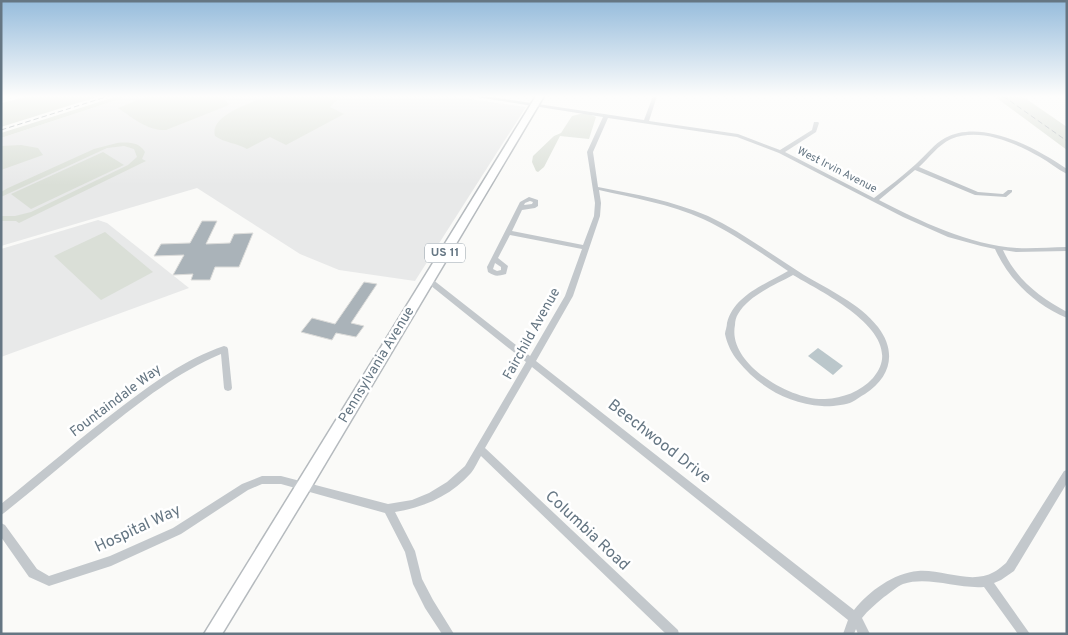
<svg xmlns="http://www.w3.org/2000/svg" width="1068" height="635" font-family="Overpass,sans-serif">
	<rect width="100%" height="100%" fill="#fafaf8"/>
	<!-- built -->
	<g fill="#e8e9e9">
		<polygon points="129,96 449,96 526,107 415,281 339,270 300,254 197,188 1,246 1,138"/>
		<polygon points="98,220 107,223 189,288 1,357 1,249"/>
	</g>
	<!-- green -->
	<g fill="#dadfd7">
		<polygon points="31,96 100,96 1,127 1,103"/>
		<polygon points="118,96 129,96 1,138 1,133"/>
		<path d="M 148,96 L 223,96 L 229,105 L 166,130 C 148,131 133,118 118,108 Z"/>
		<path d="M 267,96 L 341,96 L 330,107 L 344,114 L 286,145 L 270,137 L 247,149 C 237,143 225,143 215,136 C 209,115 252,103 267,96 Z"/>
		<polygon points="994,96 1022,96 1067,127 1067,150"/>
		<polygon points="580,114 589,114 596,117 589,139 560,136 544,167 538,172 536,171 532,162 533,156 554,136 561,133 572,116"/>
		<path d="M 117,143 C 128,142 139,142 145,152 L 142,159 L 146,161 L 19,223 L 16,221 L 1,221 L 1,216 L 15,216 L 31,212 L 128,165 L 137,157 L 134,149 L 124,146 L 107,148 L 1,197 L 1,192 L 8,188 L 94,149 Z"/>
		<polygon points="21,145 38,148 43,155 1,170 1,146"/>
		<polygon points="103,152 124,165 31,209 11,194"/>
		<polygon points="105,232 153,272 101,300 54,256"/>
	</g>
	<!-- water -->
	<polygon fill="#bbc7cb" points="818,348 843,366 833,375 808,356"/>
	<!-- building -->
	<g fill="#aab3b9" stroke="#dcdcda">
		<polygon points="202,221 217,221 206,244 230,243 234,234 253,233 239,267 215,267 210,280 191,280 193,274 173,275 184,255 154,256 161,244 190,243"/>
		<polygon points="364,282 377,284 351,323 364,326 356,337 336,333 332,340 301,332 312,318 335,324"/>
	</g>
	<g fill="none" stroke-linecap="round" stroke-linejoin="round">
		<!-- primary casing -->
		<g stroke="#b5babe" stroke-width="3">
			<polygon id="primary" points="536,96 544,96 309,491 222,634 204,634"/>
		</g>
		<!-- minor -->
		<g fill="#c3c8cc" fill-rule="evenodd">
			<path d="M 474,96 L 485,96 L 644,120 L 653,96 L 657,96 L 649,121 L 738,134 L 780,150 L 812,130 L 814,122 L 818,122 L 819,123 L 816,132 L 785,152 L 874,198 C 888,187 903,176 916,164 C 926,155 934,144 945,138 C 982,118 1036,148 1067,169 L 1067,174 C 1057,169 1049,162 1040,157 C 1015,143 980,127 951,139 C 938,145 929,158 919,167 L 978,192 L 1003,194 L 1008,190 L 1012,190 L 1012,192 L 1006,197 L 975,195 L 915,170 L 879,200 C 920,221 969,245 1017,248 C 1033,249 1050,247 1067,247 L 1067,251 L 1016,252 L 1003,250 C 1016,279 1039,297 1067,312 L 1067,318 C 1035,305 1009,280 995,249 L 981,246 L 948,237 L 903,217 L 779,153 L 737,137 L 608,118 L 593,152 L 598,187 C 635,194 673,201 708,216 C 742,232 772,255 804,275 C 829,290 859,303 878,327 C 897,352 891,377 865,394 C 861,396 856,400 852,402 C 846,405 829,407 822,406 C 789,404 759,387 738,361 C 732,354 727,344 725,334 C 725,331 727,327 727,323 C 734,295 766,284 788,271 C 761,253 733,233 703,219 C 670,204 634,198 599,190 L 601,203 L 600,216 L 573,296 L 536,361 L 854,610 C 869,591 894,573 918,571 C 943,569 971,585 994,572 C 998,570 1002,566 1006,563 L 1064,471 L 1067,470 L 1067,483 L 1014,571 L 1001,580 L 994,583 L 1030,634 L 1018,634 L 984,587 C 957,589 929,576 903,584 C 896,587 890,593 884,597 C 876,604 868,610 862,618 L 870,634 L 858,634 L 856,629 L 854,634 L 843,634 L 848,620 L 532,367 L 485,448 L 678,630 L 679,634 L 666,634 L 481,456 C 478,461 475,468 471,473 C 452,495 423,508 395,512 L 415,551 L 422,579 L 433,600 L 454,634 L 442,634 L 425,608 L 413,584 L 405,552 L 385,513 L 281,484 L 262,484 L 248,490 L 181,534 L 111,566 L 49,586 L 29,577 L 1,537 L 1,523 L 5,525 L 37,569 L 49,576 L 110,556 L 173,528 L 242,484 L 262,476 L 281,476 L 388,504 L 412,500 L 429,493 L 447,482 L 465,466 L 526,362 L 425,281 L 426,279 L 432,279 L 530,356 L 565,296 L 582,249 L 510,235 L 498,258 L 508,266 L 506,274 C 497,276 496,277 488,272 L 487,267 L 520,202 L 529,197 L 538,200 L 538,206 L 535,208 L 522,210 L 512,231 L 583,245 L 594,216 L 595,203 L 587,152 L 603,117 L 476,97 ZM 530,201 L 533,202 L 532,204 L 524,205 L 525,203 ZM 495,263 L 501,267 L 501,270 L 497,271 L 493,269 ZM 793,275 C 821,292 911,334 873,378 C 860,392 843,398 825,399 C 792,401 727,364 735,325 C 735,321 736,317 738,314 C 749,295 775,285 793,275 Z"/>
			<path d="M 224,346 L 227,347 L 228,349 L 232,388 L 231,390 L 228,391 L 225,390 L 224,388 L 221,354 C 178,372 141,401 105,430 C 71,457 38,486 4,513 L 1,515 L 1,504 C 41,472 79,439 120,408 C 152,384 185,359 224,346 Z"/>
		</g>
		<!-- primary -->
		<use href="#primary" fill="#fff" fill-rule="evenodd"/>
		<!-- rail -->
		<g stroke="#a2aab0" stroke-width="1" stroke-dasharray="5.5 3" stroke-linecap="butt">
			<polyline points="1003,96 1067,141"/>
			<polyline points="1,130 109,96"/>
		</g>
	</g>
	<!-- sky -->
	<linearGradient id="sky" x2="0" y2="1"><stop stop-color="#96bcdc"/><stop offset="0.52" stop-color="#fdfdfc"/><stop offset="1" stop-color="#fdfdfc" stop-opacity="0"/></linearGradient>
	<rect width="1068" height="185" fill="url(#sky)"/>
	<g text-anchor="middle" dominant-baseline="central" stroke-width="5" stroke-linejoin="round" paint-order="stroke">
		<!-- far-street labels -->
		<g font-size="11" fill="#657683" stroke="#fff">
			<text transform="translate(837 170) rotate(27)">West Irvin Avenue</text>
		</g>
		<!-- shield labels -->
		<rect fill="#fff" stroke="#939fa8" stroke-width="1" x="425" y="243.5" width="40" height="19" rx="4"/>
		<g font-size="12" font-weight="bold" fill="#657683">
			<text x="445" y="253">US 11</text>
		</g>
		<!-- street labels -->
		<g font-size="14" fill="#657683" stroke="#fff">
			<text transform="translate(532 334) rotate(-61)">Fairchild Avenue</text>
			<text transform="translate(377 365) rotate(-59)">Pennsylvania Avenue</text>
			<text transform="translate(116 401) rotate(-37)">Fountaindale Way</text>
		</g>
		<!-- near-street labels -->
		<g font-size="16" fill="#657683" stroke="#fff">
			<text transform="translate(659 442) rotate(38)">Beechwood Drive</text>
			<text transform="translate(138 529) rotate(-25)">Hospital Way</text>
			<text transform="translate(587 531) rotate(43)">Columbia Road</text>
		</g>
	</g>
	<!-- border -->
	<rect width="1068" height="635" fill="none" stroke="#657683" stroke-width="5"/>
</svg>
